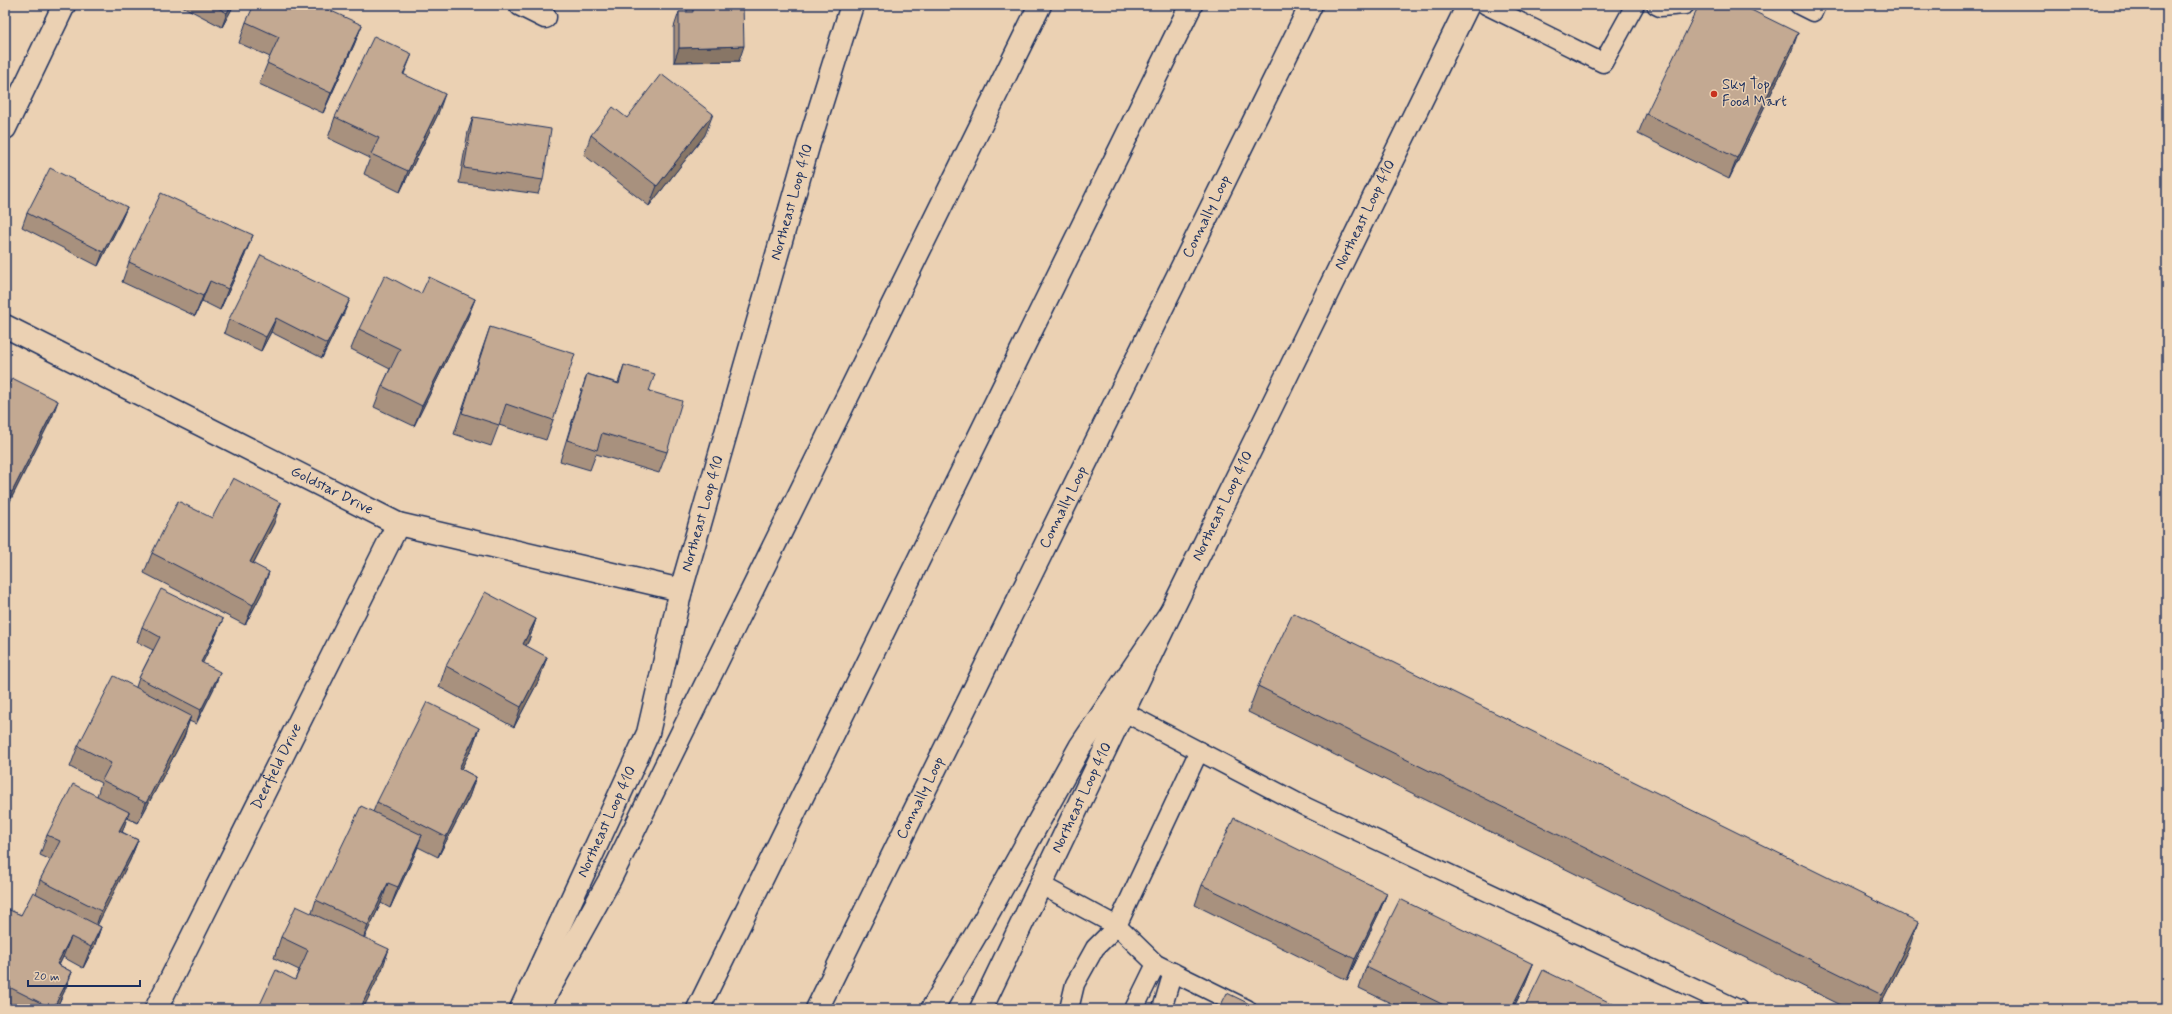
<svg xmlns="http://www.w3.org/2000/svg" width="2172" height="1014" font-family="Mynerve,sans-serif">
	<rect width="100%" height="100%" fill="#ebd1b3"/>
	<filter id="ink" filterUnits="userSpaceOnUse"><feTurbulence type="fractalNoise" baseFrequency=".025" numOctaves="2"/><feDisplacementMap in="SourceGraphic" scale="8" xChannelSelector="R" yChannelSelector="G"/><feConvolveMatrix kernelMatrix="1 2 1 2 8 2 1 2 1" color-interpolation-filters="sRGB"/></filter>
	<g filter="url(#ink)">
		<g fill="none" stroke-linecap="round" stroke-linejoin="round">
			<!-- service casing -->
			<g stroke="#1b2f5e" stroke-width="21">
				<g id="service">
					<polyline points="1486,5 1603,63 1635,5"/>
					<polyline points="1656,5 1660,7 1685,5"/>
					<polyline points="1799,5 1813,12 1816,5"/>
					<polyline points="1124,712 1306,807 1738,1009"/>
					<polyline points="1199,751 1117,926 1156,964 1247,1009"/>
					<polyline points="1041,885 1117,926 1095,948 1075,984 1069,1009"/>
					<polyline points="1134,1009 1156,964"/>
					<polyline points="1162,1009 1173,972"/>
				</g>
			</g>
			<!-- minor casing -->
			<g stroke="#1b2f5e" stroke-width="25">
				<g id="minor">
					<polyline points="521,5 545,17"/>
					<polyline points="5,128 64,5"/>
					<path id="s1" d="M 5,326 L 398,524 L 681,590"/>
					<path id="s2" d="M 156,1009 L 398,524"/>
				</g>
			</g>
			<!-- secondary casing -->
			<g stroke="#1b2f5e" stroke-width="25">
				<g id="secondary">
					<path id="s3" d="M 521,1009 L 648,733 L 681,590 L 809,143 L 852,5"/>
					<path id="s4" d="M 981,1009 L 1171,612 L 1468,5"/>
				</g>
			</g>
			<!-- motorway casing -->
			<g stroke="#1b2f5e" stroke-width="25">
				<g id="motorway">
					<polyline points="538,1009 609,881 1040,5"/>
					<polyline points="698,1009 1191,5"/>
					<path id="s5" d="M 817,1009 L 1311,5"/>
					<polyline points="932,1009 982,924 1080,747 1171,612"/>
				</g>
			</g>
			<!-- service -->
			<use href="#service" stroke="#ebd1b3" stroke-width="18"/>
			<!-- minor -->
			<use href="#minor" stroke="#ebd1b3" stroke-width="22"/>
			<!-- secondary -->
			<use href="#secondary" stroke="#ebd1b3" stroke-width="22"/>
			<!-- motorway -->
			<use href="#motorway" stroke="#ebd1b3" stroke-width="22"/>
		</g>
		<!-- wall -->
		<g fill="#a8917e" stroke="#1b2f5e">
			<polygon points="180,5 234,5 222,27"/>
			<polygon points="687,5 743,5 739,61 674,62 674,27 679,12 687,12"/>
			<polygon points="246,22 362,25 354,45 323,113 259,84 270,57 239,43"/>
			<polygon points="1791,53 1729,179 1638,134 1646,114"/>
			<polygon points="404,74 438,114 400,192 364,174 370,158 328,138 335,117"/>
			<polygon points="473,117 543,180 538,194 459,183 468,132"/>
			<polygon points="627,118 705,135 649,206 584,155 591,135"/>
			<polygon points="127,207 121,221 98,266 22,227 27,213"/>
			<polygon points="245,255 220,310 202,301 195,316 122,282 129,262"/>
			<polygon points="421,294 475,299 467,319 414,426 374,407 382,386 390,369 351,349 359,329"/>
			<polygon points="344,313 322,358 271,332 261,351 224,333 229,319"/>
			<polygon points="490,327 553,420 546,440 499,425 491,446 454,434 483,347"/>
			<polygon points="624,365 649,391 667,452 659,473 596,454 590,470 560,461 580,395 587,374 618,383"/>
			<polygon points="5,393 53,415 7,507 5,506"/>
			<polygon points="212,518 274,523 253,564 262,593 245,625 144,573 152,553"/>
			<polygon points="536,619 529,640 526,646 540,678 514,727 439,687 446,666"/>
			<polygon points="142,627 217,633 202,663 215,686 196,724 189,721 184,737 138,823 127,818 122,832 138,840 130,860 97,925 101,927 94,947 83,968 63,957 59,965 72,972 64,992 56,1009 5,1009 5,908 21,915 36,894 40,880 51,860 40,855 47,835 97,796 101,783 70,767 78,746 136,687 139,678 153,650 137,642"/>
			<polygon points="1258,686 1909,948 1878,1009 1849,1009 1248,712"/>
			<polygon points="479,728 472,748 461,769 476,777 469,797 438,857 418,847 414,856 390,908 381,903 364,938 382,970 295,980 299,970 274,958 281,937 312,913 316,900 373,812 377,802"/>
			<polygon points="1202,885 1387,893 1379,913 1347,980 1195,905"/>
			<polygon points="1533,964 1525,984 1513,1009 1403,1009 1359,988 1366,967"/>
		</g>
		<!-- shaded-wall -->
		<g fill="#887666" stroke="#1b2f5e">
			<polygon points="231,5 234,5 222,27 227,13"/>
			<polygon points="362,25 354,45 323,113 331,93"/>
			<polygon points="1798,33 1791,53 1729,179 1737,158"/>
			<polygon points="744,46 739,61 674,62 679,48"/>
			<polygon points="412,54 404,74 403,74"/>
			<polygon points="445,94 438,114 400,192 408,171"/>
			<polygon points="713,114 705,135 649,206 657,186"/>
			<polygon points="127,207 121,221 98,266 103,252"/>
			<polygon points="253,235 245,255 220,310 228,289"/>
			<polygon points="210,281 202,301 195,316 203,296"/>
			<polygon points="350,299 344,313 322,358 327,344"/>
			<polygon points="475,299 467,319 414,426 422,406"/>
			<polygon points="276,318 271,332 261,351 266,337"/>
			<polygon points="58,401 53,415 7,507 12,492"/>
			<polygon points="281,503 274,523 243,583 250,562"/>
			<polygon points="269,572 262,593 245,625 253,605"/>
			<polygon points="223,619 217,633 196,677 201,662"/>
			<polygon points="536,619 529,640 516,665 523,644"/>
			<polygon points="547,657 540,678 514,727 521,707"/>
			<polygon points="220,672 215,686 196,724 201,710"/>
			<polygon points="191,716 184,737 138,823 146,803"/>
			<polygon points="479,728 472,748 451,788 459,768"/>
			<polygon points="476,777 469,797 438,857 446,837"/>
			<polygon points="129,812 122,833 119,831"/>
			<polygon points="422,835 414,856 390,908 398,887"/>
			<polygon points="138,840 130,860 94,932 101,911"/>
			<polygon points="388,883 381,903 361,945 368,925"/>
			<polygon points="1387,893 1379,913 1347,980 1355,959"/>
			<polygon points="1918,922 1909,948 1878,1009 1877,1009 1882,995"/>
			<polygon points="101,927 94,947 83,968 91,947"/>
			<polygon points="71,937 63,957 50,984 57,964"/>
			<polygon points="389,949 382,970 363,1009 360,1009"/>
			<polygon points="1533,964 1525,984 1513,1009 1511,1009"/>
			<polygon points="72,972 64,992 56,1009 53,1009"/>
		</g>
		<!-- building -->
		<g fill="#c3a992" stroke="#1b2f5e">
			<polygon points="213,5 231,5 227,13"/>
			<polygon points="254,5 318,5 362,25 331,93 267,63 279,37 246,22"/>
			<polygon points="693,5 743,5 744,46 679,48 679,12 693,12"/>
			<polygon points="1699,5 1741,5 1798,33 1737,158 1646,114"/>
			<polygon points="374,36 412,54 403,74 445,94 408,171 371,154 379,138 335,117"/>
			<polygon points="661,74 713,114 657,186 591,135 613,107 627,118"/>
			<polygon points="473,117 551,129 543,180 464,168"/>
			<polygon points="50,168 127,207 103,252 27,213"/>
			<polygon points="161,193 253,235 228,289 210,281 203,296 129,262"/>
			<polygon points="261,255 350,299 327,344 276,318 266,337 229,319"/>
			<polygon points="385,275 421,294 429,277 475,299 422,406 382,386 400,349 359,329"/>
			<polygon points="490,327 575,354 553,420 506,404 499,425 462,413"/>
			<polygon points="624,365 655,374 649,391 682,401 667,452 602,433 597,450 567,440 587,374 619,384"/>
			<polygon points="12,378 58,401 12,492 5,489 5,393"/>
			<polygon points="233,478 281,503 250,562 269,572 253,605 152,553 178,501 212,518"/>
			<polygon points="5,530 8,532 5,539"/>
			<polygon points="161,589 223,619 201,662 220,672 201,710 139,678 160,637 142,627"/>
			<polygon points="485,592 536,619 523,644 547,657 521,707 446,666"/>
			<polygon points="1293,613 1918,922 1882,995 1258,686"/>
			<polygon points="114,676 191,716 146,803 102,780 111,763 78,746"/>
			<polygon points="427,702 479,728 459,768 476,777 446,837 377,802"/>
			<polygon points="73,784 129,812 119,831 138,840 101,911 40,880 60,841 47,835"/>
			<polygon points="361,806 422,835 398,887 388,883 368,925 316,900"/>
			<polygon points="1234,818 1387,893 1355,959 1202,885"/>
			<polygon points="33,892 101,927 91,947 71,937 57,964 72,972 53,1009 5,985 5,947 8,940 5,939 5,908 21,915"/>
			<polygon points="1400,899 1533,964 1511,1009 1452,1009 1366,967"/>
			<polygon points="296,906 389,949 360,1009 258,1009 276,970 295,980 308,950 281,937"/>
			<polygon points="1543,970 1623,1009 1524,1009"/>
			<polygon points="1227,993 1260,1009 1219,1009"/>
		</g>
	</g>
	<!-- markers -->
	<circle fill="#c8321e" stroke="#ebd1b3" stroke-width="1.5" cx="1714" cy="94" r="4"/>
	<g text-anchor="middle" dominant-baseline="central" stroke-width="3" stroke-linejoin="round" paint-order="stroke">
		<!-- poi labels -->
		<g font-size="15" fill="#1b2f5e" stroke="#ebd1b3" text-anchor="start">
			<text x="1722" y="85">Sky Top<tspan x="1722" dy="17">Food Mart</tspan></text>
		</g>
		<!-- street labels -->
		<g font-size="15" fill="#1b2f5e" stroke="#ebd1b3">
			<text stroke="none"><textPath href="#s3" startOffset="854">Northeast Loop 410</textPath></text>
			<text stroke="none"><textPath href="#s4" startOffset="882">Northeast Loop 410</textPath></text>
			<text stroke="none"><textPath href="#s5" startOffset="883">Connally Loop</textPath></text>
			<text stroke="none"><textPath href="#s1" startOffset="366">Goldstar Drive</textPath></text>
			<text stroke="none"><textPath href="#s4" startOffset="558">Northeast Loop 410</textPath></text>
			<text stroke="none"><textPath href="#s5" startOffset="559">Connally Loop</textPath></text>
			<text stroke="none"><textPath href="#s3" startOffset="530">Northeast Loop 410</textPath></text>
			<text stroke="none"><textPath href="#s2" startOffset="271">Deerfield Drive</textPath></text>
			<text stroke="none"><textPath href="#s5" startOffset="235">Connally Loop</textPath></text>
			<text stroke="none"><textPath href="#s4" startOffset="234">Northeast Loop 410</textPath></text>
			<text stroke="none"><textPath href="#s3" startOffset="206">Northeast Loop 410</textPath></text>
		</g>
	</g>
	<!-- margin -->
	<rect width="2172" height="1014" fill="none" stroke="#ebd1b3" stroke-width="20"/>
	<rect x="10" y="10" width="2152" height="994" fill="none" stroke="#1b2f5e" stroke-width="1.5" filter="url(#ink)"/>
	<!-- scale -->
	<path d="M28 980v6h112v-6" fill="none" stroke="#1b2f5e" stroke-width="2"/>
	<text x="34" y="980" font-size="12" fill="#1b2f5e" stroke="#ebd1b3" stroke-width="3" paint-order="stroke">20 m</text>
</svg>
